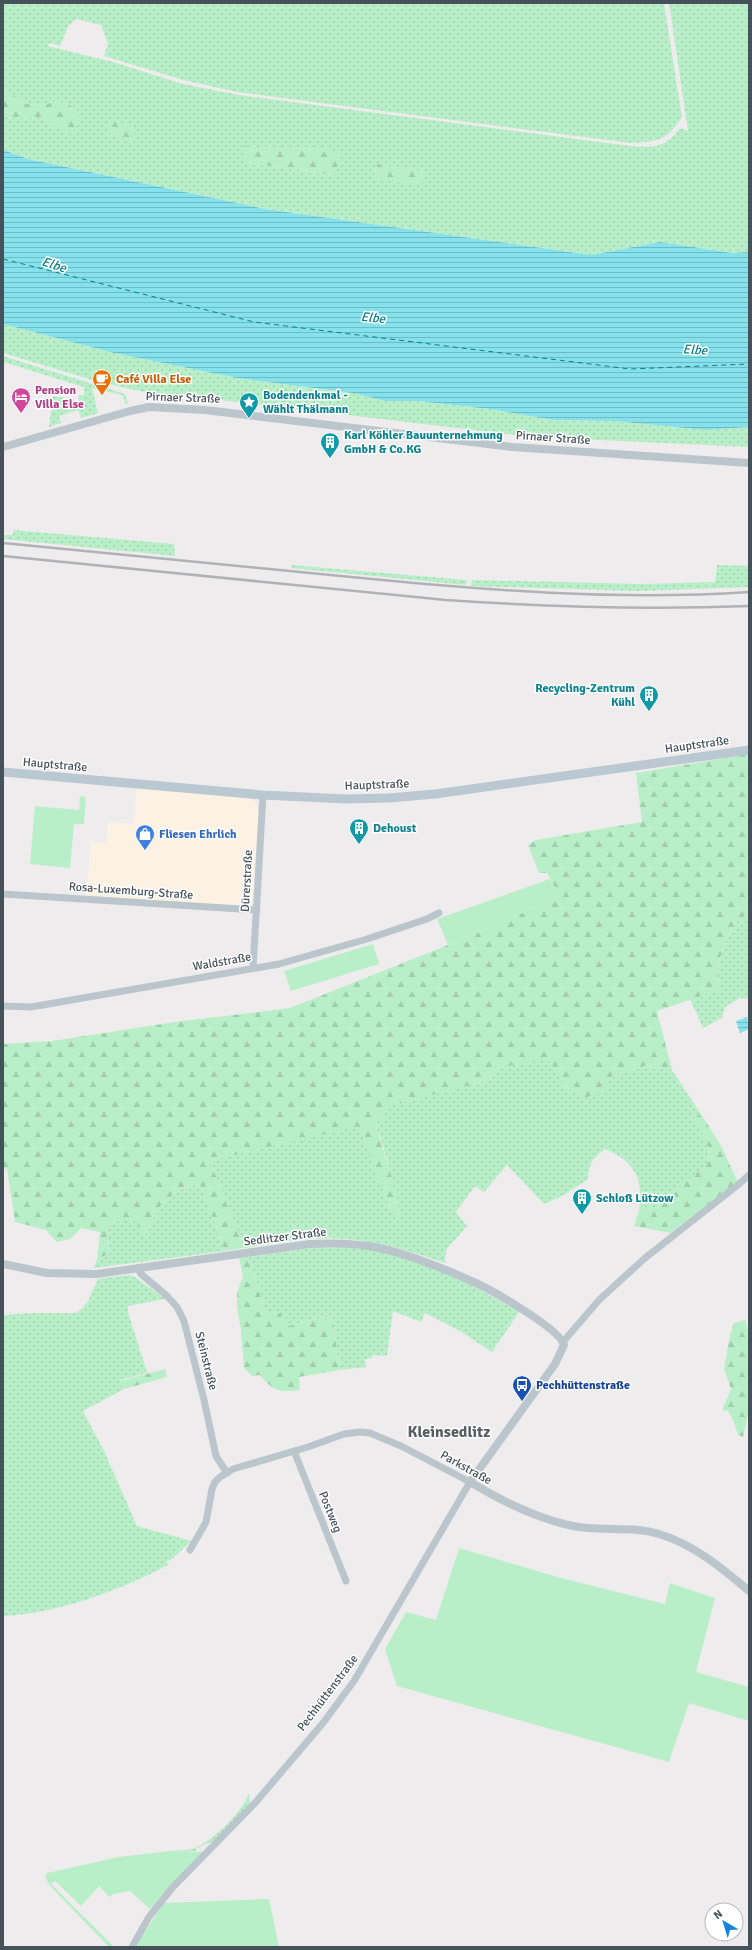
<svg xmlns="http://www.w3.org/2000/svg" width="752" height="1950" font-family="Signika,sans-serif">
	<defs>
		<pattern id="grass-dots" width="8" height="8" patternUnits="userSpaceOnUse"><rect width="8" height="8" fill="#b9efc8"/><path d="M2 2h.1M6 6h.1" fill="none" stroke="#a0cfae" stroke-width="1.8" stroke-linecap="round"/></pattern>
		<pattern id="forest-firs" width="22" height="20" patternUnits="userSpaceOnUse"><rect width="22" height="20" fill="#b9efc8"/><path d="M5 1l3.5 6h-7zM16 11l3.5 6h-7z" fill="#a0cfae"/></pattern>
		<pattern id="water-rules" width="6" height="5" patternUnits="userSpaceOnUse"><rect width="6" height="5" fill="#85e2ed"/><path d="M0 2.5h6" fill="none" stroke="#6fbac3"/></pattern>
	</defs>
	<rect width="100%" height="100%" fill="#efeced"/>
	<!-- commercial -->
	<polygon fill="#fcf2e4" points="137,789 248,797 255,802 258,809 259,819 252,906 86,896 91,842 106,843 108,822 133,824"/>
	<!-- grass -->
	<g fill="url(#grass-dots)" fill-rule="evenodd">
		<path d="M 3,3 L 664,3 L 682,117 C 667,141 657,142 630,143 L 237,92 L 183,80 L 104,56 L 108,44 L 101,25 L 76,19 L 69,25 L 60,46 L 49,43 L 48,46 L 113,62 L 183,84 L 239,95 L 630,146 C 654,147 665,149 680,128 L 688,131 L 669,3 L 749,3 L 749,252 L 732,253 L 660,242 L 591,255 L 265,209 L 28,159 L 3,150 L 3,116 L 11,118 L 41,117 L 56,127 L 80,112 L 66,103 L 57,101 L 44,105 L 27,104 L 3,89 ZM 244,146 L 288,149 L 321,148 L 333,175 L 244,162 ZM 377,164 L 425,172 L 374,178 Z"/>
		<polygon points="3,324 114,353 237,378 353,393 385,401 417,401 490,409 553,420 615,421 705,430 749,427 749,447 534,437 203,398 164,396 130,389 92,380 3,353"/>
		<polygon points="3,356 125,394 128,404 126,405 122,395 92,388 98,413 81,418 78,410 59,416 61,423 49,427 53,396 66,398 78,403 79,395 84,395 84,387 3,362"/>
		<polygon points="13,530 174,544 175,556 3,539 3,535 13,535"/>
		<polygon points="291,565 467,580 466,585 291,568"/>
		<polygon points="717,565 749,566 749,587 638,591 471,586 472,580 641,584 715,582"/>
		<path d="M 749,915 L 749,999 L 740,998 L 725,1007 L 722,1018 L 703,1028 L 690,999 L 719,990 C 719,979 718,965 721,955 C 725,941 734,917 749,915 Z"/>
		<path d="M 549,1059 L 566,1088 L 610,1077 L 644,1066 L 672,1070 L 701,1114 L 694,1118 L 709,1148 L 707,1164 L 655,1209 L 639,1210 C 644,1178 634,1161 605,1149 C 593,1158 588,1164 588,1179 L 564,1195 L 544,1204 L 507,1165 L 484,1192 L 475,1186 L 456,1212 L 467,1226 L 446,1250 L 445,1263 C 401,1248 357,1235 310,1239 C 288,1240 266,1245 244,1248 L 212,1166 L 213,1160 L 359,1125 L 393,1218 L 399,1215 C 393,1184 387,1153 375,1124 L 385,1107 L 483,1082 L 501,1067 Z"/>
		<polygon points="188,1185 201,1186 225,1251 94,1268 97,1259 110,1253 107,1231 114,1221 136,1218 142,1235 146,1234 162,1203"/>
		<path d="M 311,1248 C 333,1248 357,1246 379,1251 C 429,1261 475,1286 519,1312 L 492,1352 L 460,1331 L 425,1313 L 421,1322 L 393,1311 L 387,1356 L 372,1355 L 373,1358 L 365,1359 L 366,1367 L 340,1370 L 332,1315 L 284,1327 L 266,1313 L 249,1257 Z"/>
		<path d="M 129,1275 L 135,1277 L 165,1299 L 128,1306 L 128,1312 L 147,1373 L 120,1380 L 124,1389 L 83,1411 L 104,1451 L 137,1526 L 191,1541 L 171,1560 L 167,1561 L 168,1565 C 119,1591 58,1613 3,1616 L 3,1315 L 31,1313 L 77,1313 L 87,1303 L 98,1279 Z"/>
		<path d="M 249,1793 L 250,1806 L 218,1839 L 197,1848 L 196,1851 L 170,1851 C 177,1850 186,1851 192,1849 C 212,1842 242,1813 249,1793 Z"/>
		<polygon points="45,1878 114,1947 109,1947 51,1887"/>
	</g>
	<!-- forest -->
	<g fill="url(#forest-firs)">
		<polygon points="3,89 27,104 44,105 57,101 66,103 80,112 79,121 72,134 56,127 41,117 11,118 3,116"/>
		<polygon points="109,121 136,126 132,140 110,136"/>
		<polygon points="244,146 288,149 321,148 343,153 334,175 244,162"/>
		<polygon points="377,164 425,172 422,185 374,179"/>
		<path d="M 749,754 L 749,915 C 734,917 725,941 721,955 C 718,965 719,979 719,990 L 657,1011 L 672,1070 L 644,1066 L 610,1077 L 606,1091 L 584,1098 L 566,1088 L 549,1060 L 501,1067 L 483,1082 L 386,1107 L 385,1120 L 375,1124 L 391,1174 L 399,1215 L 393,1218 L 359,1126 L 214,1160 L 212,1166 L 244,1248 L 225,1251 L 201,1186 L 187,1185 L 162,1203 L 146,1234 L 142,1235 L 136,1219 L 114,1221 L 107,1231 L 110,1253 L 97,1259 L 100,1232 L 81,1228 L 70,1239 L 57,1242 L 46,1230 L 15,1222 L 7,1169 L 3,1168 L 3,1044 L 52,1041 L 175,1022 L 290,1008 L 448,945 L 560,897 L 547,873 L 539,873 L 528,845 L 536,840 L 642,822 L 636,773 Z"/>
		<polygon points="701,1114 720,1144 738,1182 670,1233 634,1226 639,1210 655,1209 707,1164 709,1148 693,1118"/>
		<path d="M 249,1257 L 266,1313 L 281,1313 L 284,1327 L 332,1315 L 340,1370 L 299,1377 L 300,1390 C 279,1393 273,1391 260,1375 L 252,1376 L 244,1368 L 241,1331 L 237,1306 L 237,1293 L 243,1276 L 239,1258 Z"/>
		<polygon points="745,1320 749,1333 749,1410 743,1437 738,1435 733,1420 728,1411 722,1410 731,1389 724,1369 730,1335 734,1323"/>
		<polygon points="165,1369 167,1377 124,1389 120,1381"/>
	</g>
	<!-- green -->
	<g fill="#b9efc8">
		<polygon points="80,796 86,797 84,824 74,824 70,868 30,864 35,806 79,810"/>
		<polygon points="550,879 560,897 448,945 437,919"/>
		<polygon points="373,944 379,964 291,991 284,971"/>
		<polygon points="459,1548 561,1578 665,1604 670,1583 715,1598 696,1672 749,1687 749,1721 689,1703 669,1762 397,1686 385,1649 406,1612 436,1620"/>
		<polygon points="170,1851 203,1852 150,1909 130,1891 114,1894 109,1897 99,1886 81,1906 55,1881 51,1884 45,1878 47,1873 119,1857"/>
		<polygon points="269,1899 279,1947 136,1947 142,1936 164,1903"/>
	</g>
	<!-- water -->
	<g fill="url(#water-rules)">
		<polygon points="3,150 28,159 265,209 591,255 660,242 732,253 749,252 749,427 705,430 615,421 553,420 490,409 417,401 385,401 353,393 237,378 114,353 3,324"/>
		<polygon points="747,1017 749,1029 740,1033 736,1021"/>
	</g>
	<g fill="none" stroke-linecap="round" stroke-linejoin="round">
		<!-- ferry -->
		<polyline stroke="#0b7d8a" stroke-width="1" stroke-dasharray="5 4" stroke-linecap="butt" points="3,259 254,322 630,369 749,364"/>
		<!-- minor -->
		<g stroke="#bac6cc" stroke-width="7">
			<polyline points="3,894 257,910"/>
			<polyline points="253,968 263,795"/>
			<polyline points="3,1006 31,1007 279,964 367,939 427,919 439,913"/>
			<polyline points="138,1268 141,1274 167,1296 177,1307 184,1321 204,1400 216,1456 227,1473"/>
			<polyline points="563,1342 599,1300 645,1258 739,1184 749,1175"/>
			<polyline points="294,1451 346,1581"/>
			<polyline points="132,1947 149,1917 173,1887 255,1803 323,1723 354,1681 470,1482 401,1446 370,1433 360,1432 344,1434 308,1447 233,1469 220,1477 215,1482 212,1489 206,1522 190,1550"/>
		</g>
		<!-- tertiary -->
		<g stroke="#bac6cc" stroke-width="8">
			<polyline points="3,447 130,411 149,407 205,410 512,447 749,463"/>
			<path d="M 3,1264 L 47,1273 L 97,1274 L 310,1244 C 332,1243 357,1243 379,1248 C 412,1255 445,1269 476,1283 C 493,1291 560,1329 564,1345 L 555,1364 L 470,1482 C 503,1502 552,1526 589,1528 C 612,1530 637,1527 659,1534 C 693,1544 722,1568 749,1591"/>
		</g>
		<!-- secondary -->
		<polyline stroke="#b9c8d1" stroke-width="9" points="3,772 263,795 346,799 389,798 435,794 749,750"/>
		<!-- rail -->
		<g stroke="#afb3b7" stroke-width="2.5">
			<path d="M 3,543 C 119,554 235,566 351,577 C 484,590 616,601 749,592"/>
			<path d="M 3,556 L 446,600 C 547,607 648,610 749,606"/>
		</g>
	</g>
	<!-- icons -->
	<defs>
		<g id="cafe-pin" transform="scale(1)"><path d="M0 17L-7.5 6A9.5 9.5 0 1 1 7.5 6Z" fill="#e8710a" stroke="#fff"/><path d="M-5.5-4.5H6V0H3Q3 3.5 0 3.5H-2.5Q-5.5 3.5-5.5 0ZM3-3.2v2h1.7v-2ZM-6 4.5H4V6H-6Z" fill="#fff"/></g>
		<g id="hotel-pin" transform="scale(1)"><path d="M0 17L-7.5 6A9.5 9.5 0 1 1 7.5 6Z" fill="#d1479c" stroke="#fff"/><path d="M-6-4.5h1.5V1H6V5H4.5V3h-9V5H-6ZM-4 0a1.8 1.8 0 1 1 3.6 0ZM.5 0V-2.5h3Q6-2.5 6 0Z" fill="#fff"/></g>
		<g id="sight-pin" transform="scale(1)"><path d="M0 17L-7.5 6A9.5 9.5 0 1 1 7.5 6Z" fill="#0f9aa8" stroke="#fff"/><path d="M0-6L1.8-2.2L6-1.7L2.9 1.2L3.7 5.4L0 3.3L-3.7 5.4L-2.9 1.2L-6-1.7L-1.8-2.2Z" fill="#fff"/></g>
		<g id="building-pin" transform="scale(1)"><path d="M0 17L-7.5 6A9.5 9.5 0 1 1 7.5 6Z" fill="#0f9aa8" stroke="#fff"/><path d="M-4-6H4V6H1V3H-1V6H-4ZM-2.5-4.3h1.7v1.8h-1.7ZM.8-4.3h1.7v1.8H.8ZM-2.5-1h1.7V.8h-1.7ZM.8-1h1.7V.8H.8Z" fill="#fff"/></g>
		<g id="shop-pin" transform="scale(1)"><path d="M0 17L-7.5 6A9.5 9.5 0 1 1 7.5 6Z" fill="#3f7fe0" stroke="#fff"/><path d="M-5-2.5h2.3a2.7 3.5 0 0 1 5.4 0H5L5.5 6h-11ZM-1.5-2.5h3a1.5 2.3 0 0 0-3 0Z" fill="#fff"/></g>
		<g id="bus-pin" transform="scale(1)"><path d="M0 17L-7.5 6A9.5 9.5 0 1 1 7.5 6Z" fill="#1a4fb4" stroke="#fff"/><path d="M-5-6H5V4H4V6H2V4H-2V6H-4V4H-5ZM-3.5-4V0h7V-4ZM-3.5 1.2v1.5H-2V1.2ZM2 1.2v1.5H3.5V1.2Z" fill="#fff"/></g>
	</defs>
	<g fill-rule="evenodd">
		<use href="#cafe-pin" x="102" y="379"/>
		<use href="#hotel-pin" x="21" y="397"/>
		<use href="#sight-pin" x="249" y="402"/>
		<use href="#building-pin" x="330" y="442"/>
		<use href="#building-pin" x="649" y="695"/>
		<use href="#building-pin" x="359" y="828"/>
		<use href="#shop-pin" x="145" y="834"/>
		<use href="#building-pin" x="582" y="1198"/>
		<use href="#bus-pin" x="522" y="1385"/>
	</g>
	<g text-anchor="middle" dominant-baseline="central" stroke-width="3" stroke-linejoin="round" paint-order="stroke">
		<!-- food labels -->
		<g font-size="12" font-weight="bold" fill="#c56008" stroke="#fff" text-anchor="start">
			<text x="116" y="379">Café Villa Else</text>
		</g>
		<!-- hotel labels -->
		<g font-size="12" font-weight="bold" fill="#b23c85" stroke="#fff" text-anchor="start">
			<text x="35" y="390">Pension<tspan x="35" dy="14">Villa Else</tspan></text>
		</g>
		<!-- culture labels -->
		<g font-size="12" font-weight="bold" fill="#0d838f" stroke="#fff" text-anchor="start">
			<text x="263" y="395">Bodendenkmal -<tspan x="263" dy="14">Wählt Thälmann</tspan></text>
			<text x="344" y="435">Karl Köhler Bauunternehmung<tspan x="344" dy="14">GmbH &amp; Co.KG</tspan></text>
			<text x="635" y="688" text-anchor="end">Recycling-Zentrum<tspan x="635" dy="14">Kühl</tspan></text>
			<text x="373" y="828">Dehoust</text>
			<text x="596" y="1198">Schloß Lützow</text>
		</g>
		<!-- street labels -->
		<g font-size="12" fill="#45525a" stroke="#fff">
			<text transform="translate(183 398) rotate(2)">Pirnaer Straße</text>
			<text transform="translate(553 438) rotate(4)">Pirnaer Straße</text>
			<text transform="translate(697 745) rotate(-8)">Hauptstraße</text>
			<text transform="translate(55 765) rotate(5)">Hauptstraße</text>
			<text transform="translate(377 785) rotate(-2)">Hauptstraße</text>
			<text transform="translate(247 881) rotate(-87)">Dürerstraße</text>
			<text transform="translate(131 891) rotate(4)">Rosa-Luxemburg-Straße</text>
			<text transform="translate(222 962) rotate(-10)">Waldstraße</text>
			<text transform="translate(285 1237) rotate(-7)">Sedlitzer Straße</text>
			<text transform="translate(206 1361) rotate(76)">Steinstraße</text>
			<text transform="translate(466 1468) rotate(29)">Parkstraße</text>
			<text transform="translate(330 1512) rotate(68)">Postweg</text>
			<text transform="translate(328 1693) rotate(-53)">Pechhüttenstraße</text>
		</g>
		<!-- shop labels -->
		<g font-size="12" font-weight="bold" fill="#366cbe" stroke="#fff" text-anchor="start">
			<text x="159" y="834">Fliesen Ehrlich</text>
		</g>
		<!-- transit labels -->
		<g font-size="12" font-weight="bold" fill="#164399" stroke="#fff" text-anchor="start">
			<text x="536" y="1385">Pechhüttenstraße</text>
		</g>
		<!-- water labels -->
		<g font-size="13" font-style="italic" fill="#0b7d8a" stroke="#fff">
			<text transform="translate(54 265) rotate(18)">Elbe</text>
			<text transform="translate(373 318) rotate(6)">Elbe</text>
			<text transform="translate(695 350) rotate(3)">Elbe</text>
		</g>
		<!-- district labels -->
		<g font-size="16" font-weight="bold" fill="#595e62" stroke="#fff">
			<text x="449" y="1432">Kleinsedlitz</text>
		</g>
	</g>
	<!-- border -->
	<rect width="752" height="1950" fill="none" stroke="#45525a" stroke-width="8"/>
	<!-- north arrow -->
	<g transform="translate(724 1922) rotate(322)"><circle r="19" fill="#ffffff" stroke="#b5babd"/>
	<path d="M0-3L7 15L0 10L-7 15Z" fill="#1584e0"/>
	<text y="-6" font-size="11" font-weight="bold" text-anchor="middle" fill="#45525a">N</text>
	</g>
</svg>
